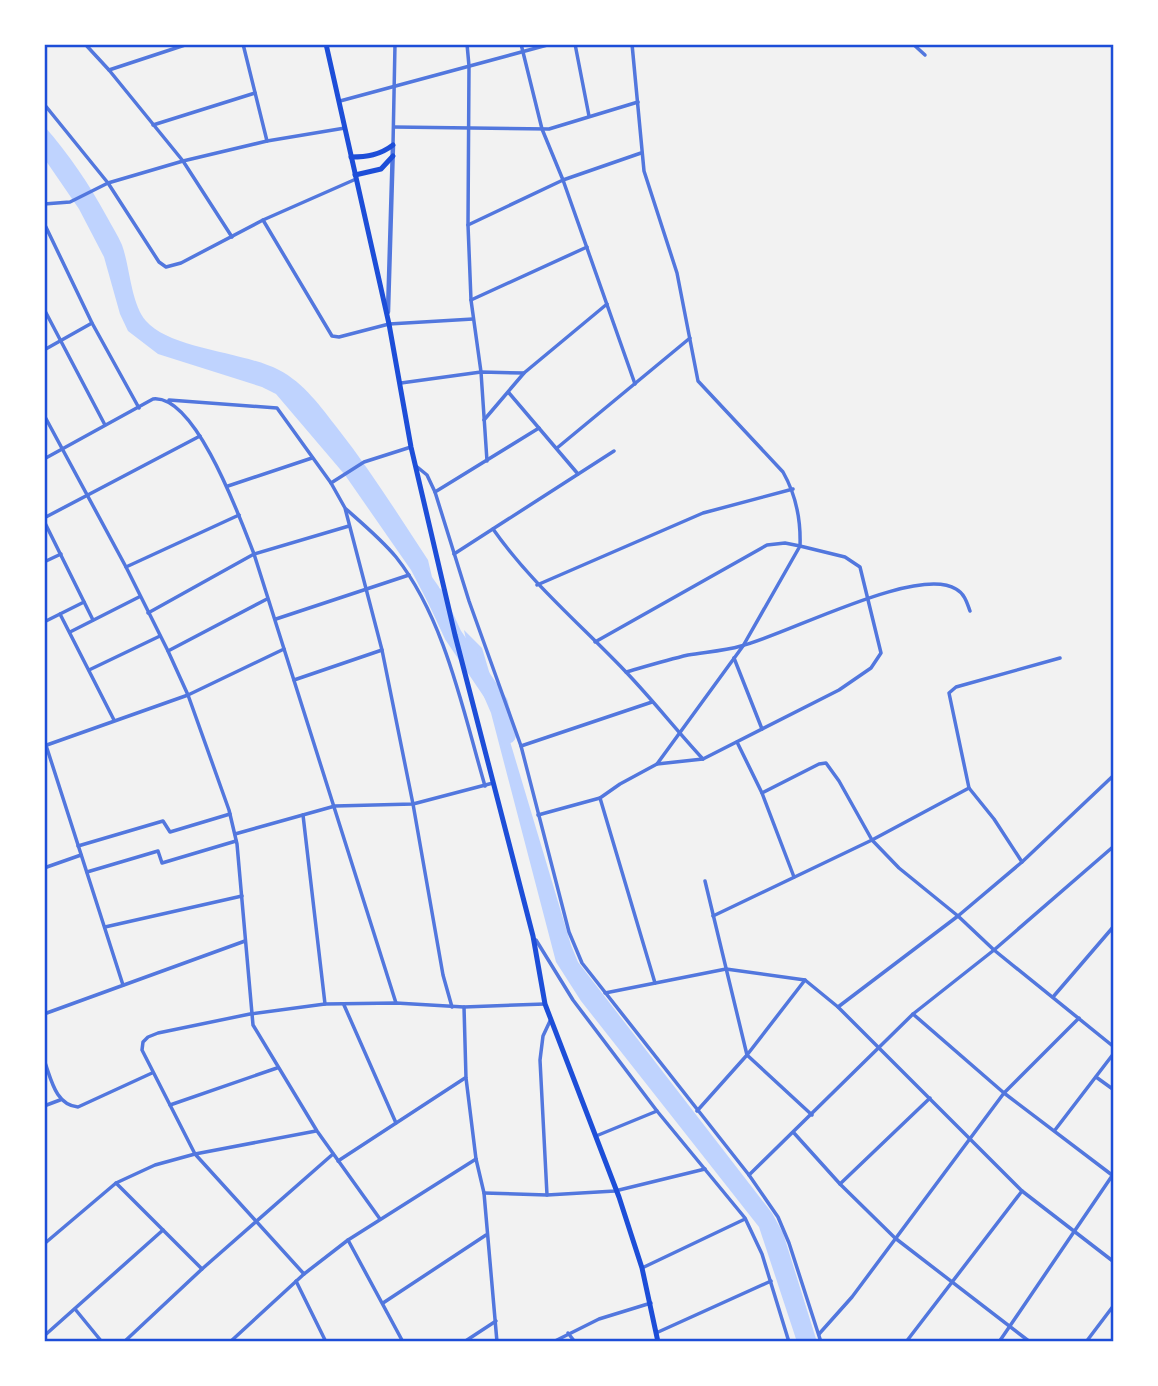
<svg xmlns="http://www.w3.org/2000/svg" width="1158" height="1386" font-family="'PT Sans Narrow',sans-serif">
	<rect width="100%" height="100%" fill="#f2f2f2"/>
	<!-- water -->
	<g fill="#bfd3fe">
		<path d="M 44,126 C 69,154 89,184 107,217 C 112,226 118,236 122,245 C 130,267 131,304 146,321 C 170,349 245,352 279,370 C 304,383 321,407 338,429 C 371,471 399,516 428,560 L 432,577 L 439,587 L 450,645 L 411,570 L 345,475 L 276,394 L 262,387 L 158,354 L 128,331 L 120,314 L 104,257 L 79,209 L 44,158 Z"/>
		<polygon points="464,630 482,648 571,945 578,962 772,1213 783,1233 817,1342 797,1342 759,1227 581,1001 556,962 491,713 472,669"/>
	</g>
	<g fill="none" stroke-linecap="round" stroke-linejoin="round">
		<!-- river -->
		<polyline stroke="#bfd3fe" stroke-width="18" points="435,596 453,635 499,703 507,735"/>
		<!-- minor -->
		<g stroke="#5277de" stroke-width="3.5">
			<polyline points="85,44 109,70 183,161 232,237"/>
			<polyline points="243,44 267,141"/>
			<polyline points="467,44 469,66 468,225 471,300 481,372 487,461"/>
			<polyline points="521,44 542,129 563,180 635,384"/>
			<polyline points="575,44 589,116"/>
			<polyline points="913,44 925,55"/>
			<polyline points="109,70 188,44"/>
			<polyline points="340,101 551,44"/>
			<polyline points="44,104 108,183 159,262 166,267 181,263 263,220 356,179"/>
			<polyline points="153,125 255,93"/>
			<polyline points="394,127 549,129 638,102"/>
			<polyline points="393,145 395,44"/>
			<polyline points="44,204 70,202 108,183 183,161 267,141 345,128"/>
			<polyline points="263,220 332,336 339,337 389,324 473,319"/>
			<polyline points="44,223 92,323 139,408"/>
			<polyline points="468,225 563,180 641,153"/>
			<polyline points="471,300 587,247"/>
			<polyline points="44,309 105,425"/>
			<polyline points="44,350 92,323"/>
			<polyline points="401,383 481,372 524,373"/>
			<polyline points="509,393 578,474"/>
			<polyline points="169,400 277,408 331,483 345,508 382,650 413,804 443,975 452,1007"/>
			<polyline points="44,415 126,567 168,651 188,695 229,810 237,844 253,1025 317,1131 380,1219"/>
			<polyline points="484,420 524,373 607,304"/>
			<polyline points="557,448 690,338"/>
			<path d="M 44,459 L 153,399 C 196,394 241,521 254,554 L 396,1003"/>
			<polyline points="416,466 427,475 435,492 469,601 521,746 569,932 582,963 749,1175 778,1217 789,1243 821,1342"/>
			<polyline points="331,483 364,462 411,447"/>
			<polyline points="228,486 312,458"/>
			<polyline points="435,492 539,428"/>
			<path d="M 346,509 C 363,524 382,540 396,557 C 445,619 463,711 485,786"/>
			<polyline points="44,518 200,436"/>
			<polyline points="44,521 93,620"/>
			<path d="M 493,529 C 531,583 580,624 625,671 C 652,699 677,731 703,759"/>
			<polyline points="454,554 614,451"/>
			<polyline points="44,562 61,554"/>
			<polyline points="126,567 239,515"/>
			<polyline points="537,585 703,513 793,489"/>
			<polyline points="148,613 254,554 349,526"/>
			<polyline points="60,614 114,720"/>
			<polyline points="276,619 409,575"/>
			<polyline points="44,622 84,602"/>
			<polyline points="70,632 139,597"/>
			<polyline points="595,642 767,545 785,543 800,546 743,646 657,764"/>
			<polyline points="168,651 267,599"/>
			<polyline points="734,658 762,729"/>
			<polyline points="89,670 160,636"/>
			<path d="M 626,672 C 647,666 667,660 688,655 C 706,652 724,651 741,646 C 786,635 917,565 956,589 C 965,594 967,603 970,611"/>
			<polyline points="294,680 382,650"/>
			<polyline points="44,739 123,985"/>
			<polyline points="737,742 762,793 794,877"/>
			<polyline points="44,746 188,695 284,649"/>
			<polyline points="521,746 652,702"/>
			<polyline points="969,788 994,819 1022,862"/>
			<polyline points="762,793 819,764 826,763 839,781 872,840 899,868 958,916 994,950 1114,1047"/>
			<polyline points="600,798 655,983"/>
			<polyline points="303,815 325,1004"/>
			<path d="M 538,815 L 600,798 L 620,784 L 657,764 L 703,759 L 839,690 L 871,668 L 881,653 L 860,567 L 845,557 L 800,546 C 801,519 796,495 783,472 L 698,381 L 677,273 L 644,171 L 632,44"/>
			<polyline points="235,834 335,806 413,804 493,783"/>
			<polyline points="78,846 163,821 170,832 230,814"/>
			<polyline points="44,868 81,855"/>
			<polyline points="87,872 158,851 162,863 236,841"/>
			<polyline points="705,881 747,1055 812,1115"/>
			<polyline points="713,916 872,840 969,788 949,693 956,687 1060,658"/>
			<polyline points="105,927 242,896"/>
			<polyline points="536,940 573,1000 657,1111 745,1218 762,1254 789,1342"/>
			<polyline points="605,993 726,969 805,980 838,1007 1022,1191 1114,1262"/>
			<polyline points="1053,997 1114,926"/>
			<polyline points="344,1005 396,1123"/>
			<polyline points="464,1007 466,1078 476,1159 484,1193 497,1342"/>
			<polyline points="838,1007 958,916 1022,862 1114,775"/>
			<polyline points="44,1014 245,941"/>
			<polyline points="913,1014 1004,1093 1112,1175"/>
			<path d="M 44,1060 C 51,1078 55,1105 78,1107 L 152,1073"/>
			<polyline points="1096,1077 1114,1090"/>
			<polyline points="170,1105 277,1068"/>
			<polyline points="44,1106 60,1100"/>
			<polyline points="697,1111 747,1055 805,980"/>
			<polyline points="1055,1130 1114,1053"/>
			<polyline points="794,1133 840,1184 895,1238 1030,1342"/>
			<polyline points="596,1136 657,1111"/>
			<polyline points="338,1161 465,1078"/>
			<polyline points="749,1175 913,1014 994,950 1114,846"/>
			<polyline points="116,1183 202,1269"/>
			<polyline points="840,1184 930,1098"/>
			<polyline points="484,1193 547,1195 615,1191 705,1169"/>
			<polyline points="547,1195 540,1060 543,1036 550,1021"/>
			<polyline points="348,1240 403,1342"/>
			<polyline points="44,1244 116,1183 155,1165 195,1154 316,1131"/>
			<polyline points="642,1268 745,1219"/>
			<polyline points="304,1274 195,1154 142,1050 143,1042 148,1037 158,1033 250,1014 325,1004 396,1003 464,1007 545,1004"/>
			<polyline points="296,1281 326,1342"/>
			<polyline points="383,1303 486,1235"/>
			<polyline points="75,1309 102,1342"/>
			<polyline points="568,1333 575,1342"/>
			<polyline points="656,1333 771,1281"/>
			<polyline points="819,1334 852,1297 1004,1093 1079,1018"/>
			<polyline points="44,1336 163,1230"/>
			<polyline points="124,1342 202,1269 333,1154"/>
			<polyline points="230,1342 304,1274 348,1240 476,1159"/>
			<polyline points="464,1342 496,1321"/>
			<polyline points="553,1342 599,1319 651,1303"/>
			<polyline points="906,1342 1022,1191"/>
			<polyline points="999,1342 1114,1173"/>
			<polyline points="1086,1342 1114,1305"/>
		</g>
		<!-- tertiary -->
		<polyline stroke="#5277de" stroke-width="4.5" points="388,312 393,145"/>
		<!-- secondary -->
		<g stroke="#1d4ed8" stroke-width="5">
			<polyline points="326,44 389,324 411,447 455,635 533,936 545,1004 619,1197 642,1268 658,1342"/>
			<path d="M 351,157 C 367,157 380,155 393,145"/>
			<polyline points="355,175 381,169 393,156"/>
		</g>
	</g>
	<!-- border -->
	<rect width="1158" height="1386" fill="none" stroke="#ffffff" stroke-width="91"/>
	<rect x="46" y="46" width="1066" height="1294" fill="none" stroke="#1d4ed8" stroke-width="2.5"/>
</svg>
